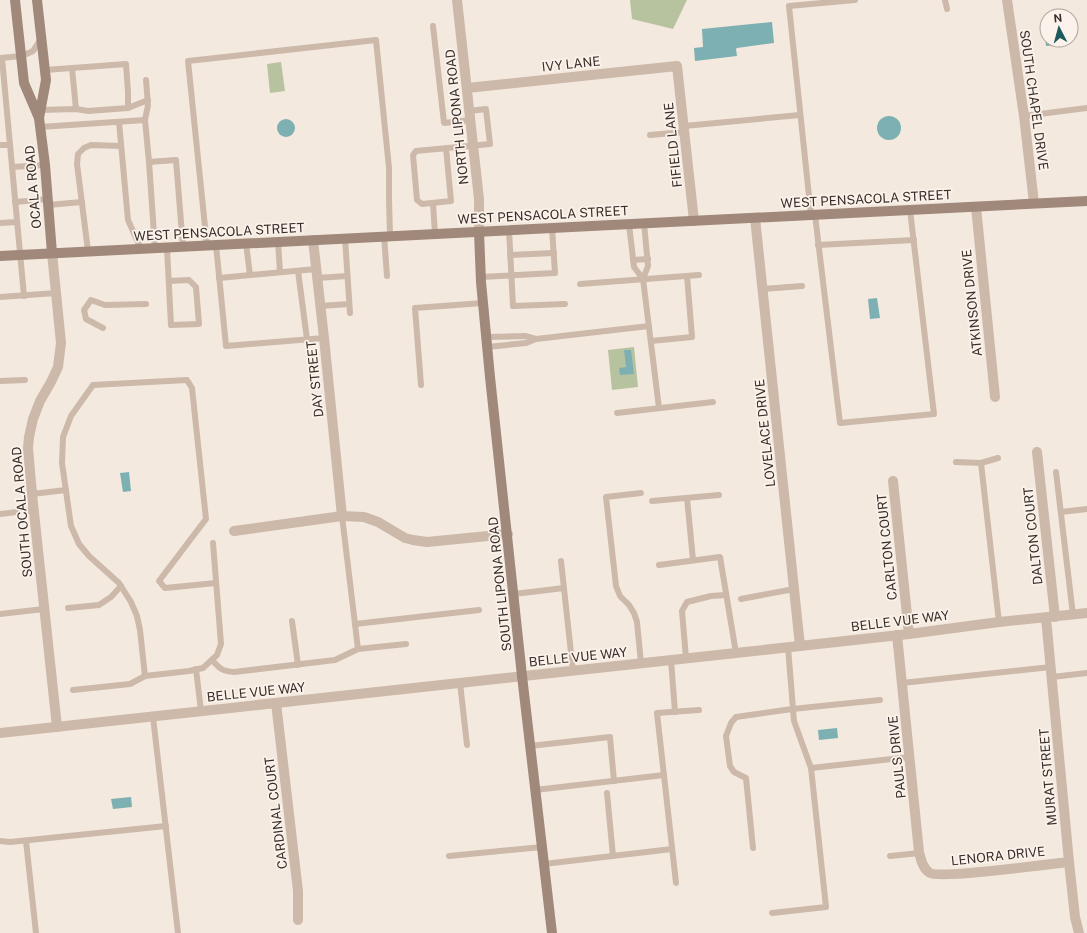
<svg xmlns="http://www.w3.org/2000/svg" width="1087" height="933" font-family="'Public Sans',sans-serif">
	<rect width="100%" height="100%" fill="#f4e9de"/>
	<!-- green -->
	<g fill="#b7c39e">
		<polygon points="630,0 687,0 673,29 632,19"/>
		<polygon points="281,62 285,91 270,93 267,64"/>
		<polygon points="634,347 638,387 612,390 608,350"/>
	</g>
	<!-- water -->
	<g fill="#7cb0b2">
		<polygon points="772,22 774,43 737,48 736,49 737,56 695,61 694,48 703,47 702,29"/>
		<polygon points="1044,26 1047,26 1047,40 1055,40 1056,45 1046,46"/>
		<circle cx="889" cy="128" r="12"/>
		<circle cx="286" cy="128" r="9"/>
		<polygon points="877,298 880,318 870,319 868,299"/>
		<polygon points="624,350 631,350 634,374 620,375 619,368 626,367"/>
		<polygon points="129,472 131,491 123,492 120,473"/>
		<polygon points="837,728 838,738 819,740 818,730"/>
		<polygon points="131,797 132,807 113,809 111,799"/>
	</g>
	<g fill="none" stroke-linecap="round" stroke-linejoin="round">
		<!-- lane -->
		<g stroke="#ccb9aa" stroke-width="6">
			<polyline points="945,0 947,9"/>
			<polyline points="433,26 444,123 470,120"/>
			<polyline points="0,58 22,56 33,51 41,39"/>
			<polyline points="2,58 24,296"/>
			<polyline points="72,68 76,109"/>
			<polyline points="45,70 126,64 128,92 128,108"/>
			<polyline points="41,110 76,109 88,111 128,108 148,100"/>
			<polyline points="1024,116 1087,108"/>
			<polyline points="145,120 148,105 146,80"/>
			<polyline points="119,122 128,220 141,249"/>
			<polyline points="684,126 800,115"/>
			<polyline points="40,127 145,120 149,162 155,248"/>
			<polyline points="650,135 684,132"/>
			<polyline points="0,145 10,145"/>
			<polyline points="446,148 451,201 422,204 417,200 413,155 416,151 490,144 486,109 469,111"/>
			<polyline points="149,162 176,160 183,247"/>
			<polyline points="12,167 45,165"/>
			<polyline points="15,202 48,199"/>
			<polyline points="433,203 435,234"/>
			<polyline points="48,205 82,202"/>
			<polyline points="811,215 789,6 855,0"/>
			<polyline points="815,215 840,423 934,414 910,210"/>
			<polyline points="0,223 17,222"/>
			<polyline points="644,223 648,266 643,279 659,408"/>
			<polyline points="629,224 634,267 643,279"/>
			<polyline points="509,230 513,306 565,304"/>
			<polyline points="384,236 387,276"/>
			<polyline points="345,238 350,313"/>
			<polyline points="278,242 280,272"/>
			<polyline points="246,243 250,275"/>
			<polyline points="216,245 226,346 324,338"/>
			<polyline points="818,245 914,240"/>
			<polyline points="207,246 188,61 376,40 389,168 389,199 390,236"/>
			<polyline points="167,248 171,325 199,324 196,287 189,280 169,281"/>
			<polyline points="88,251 77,164 78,154 84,148 91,145 121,146"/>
			<polyline points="510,255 554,253"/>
			<polyline points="633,260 648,259"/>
			<polyline points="298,271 307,339"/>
			<polyline points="481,277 555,273 552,228"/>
			<polyline points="219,278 316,269"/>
			<polyline points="317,278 347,276"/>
			<polyline points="580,284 699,275"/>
			<polyline points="763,289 802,286"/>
			<polyline points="0,297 56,293"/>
			<polyline points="320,306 349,304"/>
			<polyline points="103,328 86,319 84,310 91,300 105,305 146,304"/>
			<polyline points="486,337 525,336 536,339"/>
			<polyline points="651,341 692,337 687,276"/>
			<polyline points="487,347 526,343 536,339 649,326"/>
			<polyline points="0,381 25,380"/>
			<polyline points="421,385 415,308 483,303"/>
			<polyline points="617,413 713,402"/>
			<polyline points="956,462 981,463 998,458"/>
			<polyline points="981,463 999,622"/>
			<polyline points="1056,472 1073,615"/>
			<polyline points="32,494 66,490"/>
			<polyline points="687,498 693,560"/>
			<polyline points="652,501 719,495"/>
			<polyline points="1061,512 1087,509"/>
			<polyline points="0,514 34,510"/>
			<polyline points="342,516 358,649"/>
			<polyline points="561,561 573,671"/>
			<polyline points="659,565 720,557 736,653"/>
			<polyline points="514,594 564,588"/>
			<polyline points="741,599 794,589"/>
			<polyline points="68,608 99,605 111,597 121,586"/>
			<polyline points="0,614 44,609"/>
			<polyline points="292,621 298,665"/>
			<polyline points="355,624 479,610"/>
			<polyline points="788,647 794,721 811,768 910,757"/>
			<polyline points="686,658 682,611 687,602 711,596 726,595"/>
			<path d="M 212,660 C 220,669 222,671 234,672 L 335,660 L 358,649 L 406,644"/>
			<polyline points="671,660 675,712"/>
			<polyline points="641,663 637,622 634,613 629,605 620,596 616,586 606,497 641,493"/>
			<polyline points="196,669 201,711"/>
			<polyline points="145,676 140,630 137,616 131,602 119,583 89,556 79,544 71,526 62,463 63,437 71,416 93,385 187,380 192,388 206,519 159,581 165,588 216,583"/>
			<polyline points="1052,677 1087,673"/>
			<polyline points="460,683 467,745"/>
			<polyline points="902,683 1051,667"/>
			<polyline points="73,690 130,684 145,676 189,671 203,668 217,655 221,644 213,543"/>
			<polyline points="153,717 178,933"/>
			<polyline points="530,746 610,737 614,781"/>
			<polyline points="535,790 664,775"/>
			<polyline points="607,793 613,856"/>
			<polyline points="0,841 10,842 166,826"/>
			<polyline points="26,841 36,933"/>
			<polyline points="753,848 746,778 734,772 730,766 726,736 731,723 736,717 792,709 880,700"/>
			<polyline points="449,856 542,847"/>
			<polyline points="890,856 920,853"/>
			<polyline points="544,864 672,849"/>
			<polyline points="676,883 657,713 699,710"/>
			<polyline points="772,913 826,907 811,768"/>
		</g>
		<!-- street -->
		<g stroke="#ccb9aa" stroke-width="10">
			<polyline points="457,0 479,199 479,232"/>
			<polyline points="1007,0 1024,116 1034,203"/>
			<polyline points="467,88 677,66 694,221"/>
			<polyline points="976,207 995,397"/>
			<polyline points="755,218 800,646"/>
			<polyline points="313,240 324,338 342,516"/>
			<polyline points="52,253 61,343 58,367 51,382 40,401 33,419 29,437 28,448 32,494 57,727"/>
			<polyline points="1037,452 1055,617"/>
			<polyline points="893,481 909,634"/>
			<polyline points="234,531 342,516 364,517 378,522 405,538 413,540 427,542 508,534"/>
			<polyline points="1046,618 1069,862 1075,917 1079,933"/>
			<path d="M 897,635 L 919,852 C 921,860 923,869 930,873 C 940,879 1050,864 1069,862"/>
			<polyline points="276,703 298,891 298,920"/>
			<polyline points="0,733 736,653 909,634 999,622 1087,613"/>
		</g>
		<!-- secondary -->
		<g stroke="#a0887b" stroke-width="10">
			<polyline points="15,0 24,83 39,118 45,165 52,253"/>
			<polyline points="37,0 46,80 39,118"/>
			<polyline points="479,232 481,282 490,377 522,676 552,933"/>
			<polyline points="0,256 1087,201"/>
		</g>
	</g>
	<g text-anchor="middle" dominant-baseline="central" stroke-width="3.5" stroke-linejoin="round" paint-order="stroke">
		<!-- street labels -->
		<g font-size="13" fill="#392e29" stroke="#fbf3eb">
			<text transform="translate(571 64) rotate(-6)">IVY LANE</text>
			<text transform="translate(1034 100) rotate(82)">SOUTH CHAPEL DRIVE</text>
			<text transform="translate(457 117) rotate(-96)">NORTH LIPONA ROAD</text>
			<text transform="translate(673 145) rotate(-96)">FIFIELD LANE</text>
			<text transform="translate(33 187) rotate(-95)">OCALA ROAD</text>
			<text transform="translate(866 199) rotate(-3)">WEST PENSACOLA STREET</text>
			<text transform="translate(543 215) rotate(-3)">WEST PENSACOLA STREET</text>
			<text transform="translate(219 232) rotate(-3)">WEST PENSACOLA STREET</text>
			<text transform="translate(972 303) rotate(-96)">ATKINSON DRIVE</text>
			<text transform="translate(315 379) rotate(-96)">DAY STREET</text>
			<text transform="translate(765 433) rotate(-96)">LOVELACE DRIVE</text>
			<text transform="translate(22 512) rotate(-95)">SOUTH OCALA ROAD</text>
			<text transform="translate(1033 536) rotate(-96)">DALTON COURT</text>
			<text transform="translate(887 547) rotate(-96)">CARLTON COURT</text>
			<text transform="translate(500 584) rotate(-96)">SOUTH LIPONA ROAD</text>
			<text transform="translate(900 621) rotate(-7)">BELLE VUE WAY</text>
			<text transform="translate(578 657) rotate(-6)">BELLE VUE WAY</text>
			<text transform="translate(256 692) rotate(-6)">BELLE VUE WAY</text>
			<text transform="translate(897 757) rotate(-96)">PAULS DRIVE</text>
			<text transform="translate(1048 777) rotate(-95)">MURAT STREET</text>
			<text transform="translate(276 813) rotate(-97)">CARDINAL COURT</text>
			<text transform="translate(998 856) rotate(-6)">LENORA DRIVE</text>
		</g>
	</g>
	<!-- north arrow -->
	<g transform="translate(1059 28) rotate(354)"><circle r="19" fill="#fbf3eb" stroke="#ada49d"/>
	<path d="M0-3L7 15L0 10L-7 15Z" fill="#1d595d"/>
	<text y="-6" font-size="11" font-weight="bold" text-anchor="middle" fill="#392e29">N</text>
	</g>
</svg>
